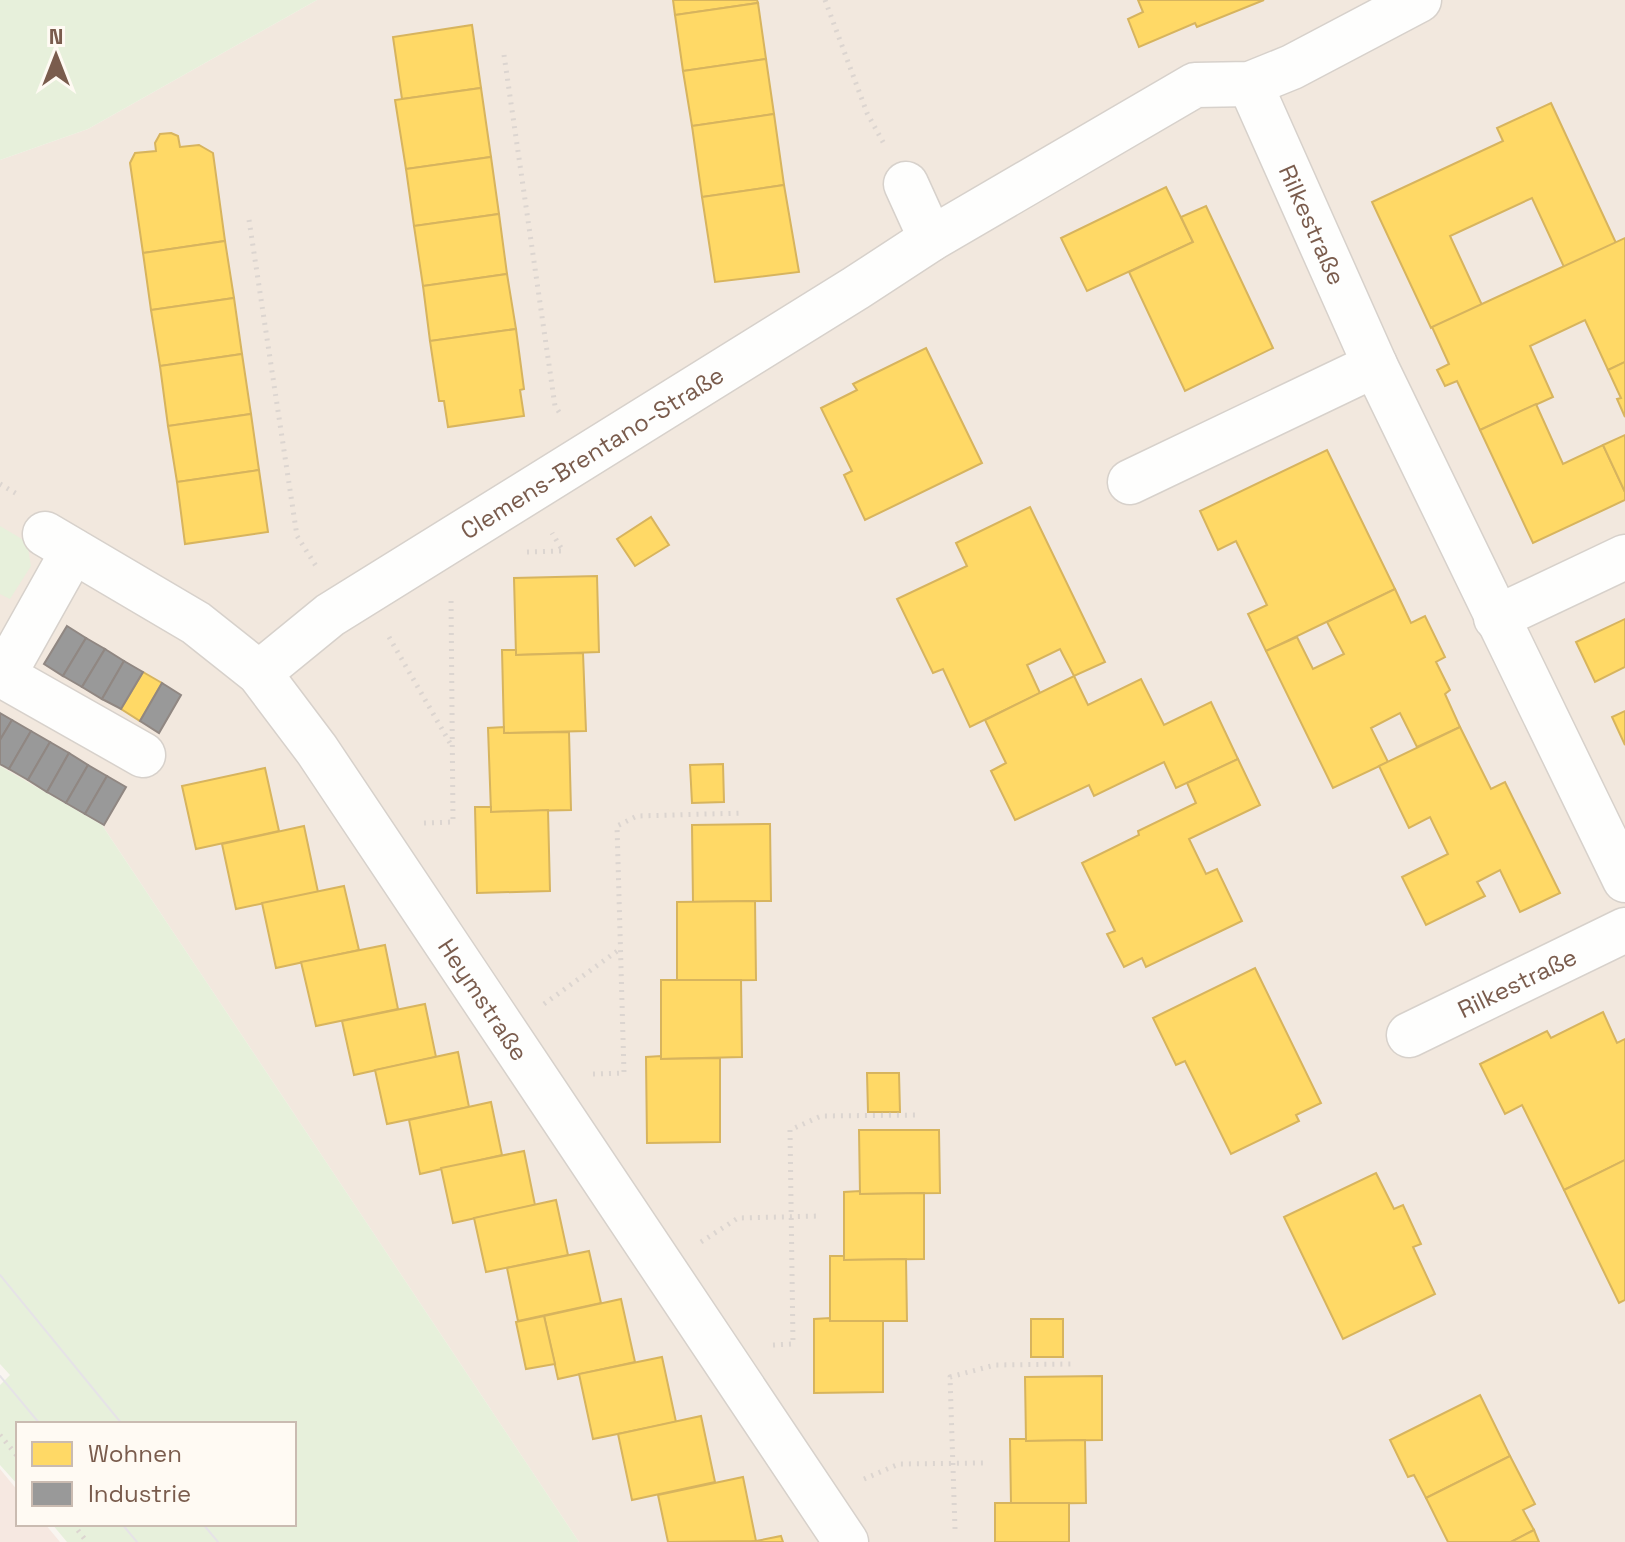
<svg xmlns="http://www.w3.org/2000/svg" width="1625" height="1542" font-family="'Space Grotesk',sans-serif">
	<rect width="100%" height="100%" fill="#f9f5f0"/>
	<!-- residential -->
	<polygon fill="#f2e8de" points="317,0 1625,0 1625,1542 579,1542 102,825 0,766 0,160 88,129"/>
	<!-- commercial -->
	<polygon fill="#f6e8e1" points="0,1469 18,1491 18,1524 45,1524 60,1542 0,1542"/>
	<!-- green -->
	<g fill="#e7f0db">
		<polygon points="0,0 317,0 88,129 0,160"/>
		<polygon points="0,526 27,542 31,566 10,599 0,594"/>
		<polygon points="0,766 102,825 579,1542 67,1542 52,1524 294,1524 294,1424 18,1424 18,1485 0,1465 0,1385 10,1375 0,1364"/>
	</g>
	<!-- homes -->
	<g fill="#ffd966" stroke="#d7b45e" stroke-width="2">
		<polygon points="673,0 757,0 758,3 675,15"/>
		<polygon points="1138,0 1264,0 1197,27 1195,23 1139,47 1128,19 1143,12"/>
		<polygon points="758,3 766,59 683,71 675,15"/>
		<polygon points="472,25 481,88 402,99 393,37"/>
		<polygon points="766,59 774,114 692,126 683,71"/>
		<polygon points="481,88 491,157 406,169 395,100"/>
		<polygon points="1551,103 1616,243 1564,267 1532,198 1450,236 1482,305 1431,328 1372,202 1503,141 1497,128"/>
		<polygon points="774,114 784,185 702,197 692,126"/>
		<polygon points="171,133 178,136 180,147 199,145 213,153 225,241 143,253 130,163 135,153 156,151 155,143 160,134"/>
		<polygon points="491,157 499,214 414,226 406,169"/>
		<polygon points="784,185 799,272 715,282 702,197"/>
		<polygon points="1166,187 1193,242 1087,291 1061,238"/>
		<polygon points="1206,206 1273,348 1185,391 1129,272 1193,242 1181,217"/>
		<polygon points="499,214 507,274 423,286 414,226"/>
		<polygon points="1625,238 1625,362 1608,370 1585,320 1530,346 1553,397 1480,430 1457,381 1445,386 1437,370 1449,364 1432,327"/>
		<polygon points="225,241 234,298 151,310 143,253"/>
		<polygon points="507,274 516,329 430,341 423,286"/>
		<polygon points="234,298 242,354 160,366 151,310"/>
		<polygon points="516,329 524,389 520,390 524,416 448,427 444,401 439,401 430,341"/>
		<polygon points="926,348 982,463 865,520 844,475 852,471 821,408 857,390 853,384"/>
		<polygon points="242,354 251,414 168,426 160,366"/>
		<polygon points="1625,362 1625,417 1617,399 1621,398 1608,370"/>
		<polygon points="1536,404 1563,464 1603,445 1625,492 1625,500 1533,543 1480,430"/>
		<polygon points="251,414 259,470 177,482 168,426"/>
		<polygon points="1625,435 1625,492 1603,445"/>
		<polygon points="1327,450 1395,589 1266,651 1248,614 1267,605 1236,541 1218,550 1200,511"/>
		<polygon points="259,470 268,532 185,544 177,482"/>
		<polygon points="1030,507 1105,662 1074,676 1060,649 1027,665 1040,693 970,727 943,669 933,673 897,599 967,566 956,543"/>
		<polygon points="651,517 669,545 635,566 617,539"/>
		<polygon points="597,576 599,652 516,655 514,578"/>
		<polygon points="1395,589 1411,623 1425,616 1445,657 1436,662 1450,690 1445,694 1460,727 1417,747 1400,713 1371,728 1388,762 1333,788 1266,651 1297,637 1313,669 1344,654 1327,622"/>
		<polygon points="1625,619 1625,667 1595,682 1576,642"/>
		<polygon points="502,650 516,650 516,655 583,653 586,731 504,733"/>
		<polygon points="143,672 162,683 140,721 121,709"/>
		<polygon points="1074,676 1088,705 1141,679 1164,725 1211,702 1238,759 1176,788 1164,762 1094,796 1089,785 1015,820 991,771 1006,763 985,720"/>
		<polygon points="1625,711 1625,745 1612,717"/>
		<polygon points="504,727 504,733 569,732 571,810 491,812 488,728"/>
		<polygon points="1460,727 1491,789 1505,782 1560,893 1520,912 1500,870 1477,882 1485,896 1426,925 1402,877 1448,854 1430,817 1409,828 1379,766"/>
		<polygon points="1238,759 1260,805 1189,839 1206,874 1217,869 1242,921 1146,967 1142,958 1124,967 1107,934 1115,931 1082,863 1139,835 1138,831 1196,803 1187,783"/>
		<polygon points="723,764 724,802 692,803 690,765"/>
		<polygon points="265,768 279,831 196,849 182,786"/>
		<polygon points="475,807 491,807 491,812 548,810 550,891 477,893"/>
		<polygon points="770,824 771,901 693,902 692,825"/>
		<polygon points="304,826 318,892 236,909 222,844"/>
		<polygon points="344,886 359,950 276,968 262,903"/>
		<polygon points="755,901 756,980 677,981 677,902"/>
		<polygon points="385,945 398,1009 316,1026 301,962"/>
		<polygon points="1255,968 1321,1103 1296,1115 1299,1121 1231,1154 1185,1061 1176,1065 1153,1018"/>
		<polygon points="661,980 741,980 742,1057 661,1059"/>
		<polygon points="425,1004 436,1057 354,1075 342,1021"/>
		<polygon points="1603,1012 1617,1043 1625,1039 1625,1160 1564,1190 1522,1105 1505,1114 1480,1064 1547,1031 1551,1038"/>
		<polygon points="458,1052 469,1107 387,1124 375,1070"/>
		<polygon points="661,1056 661,1059 720,1058 720,1142 647,1143 646,1057"/>
		<polygon points="867,1073 899,1073 900,1112 868,1112"/>
		<polygon points="491,1102 502,1155 420,1174 409,1120"/>
		<polygon points="859,1130 939,1130 940,1193 860,1194"/>
		<polygon points="524,1151 535,1205 453,1223 441,1168"/>
		<polygon points="1625,1160 1625,1300 1619,1303 1564,1190"/>
		<polygon points="1376,1173 1394,1209 1403,1205 1421,1244 1413,1247 1435,1294 1343,1339 1284,1217"/>
		<polygon points="860,1191 860,1194 924,1193 924,1259 844,1260 844,1192"/>
		<polygon points="556,1200 568,1255 486,1272 474,1218"/>
		<polygon points="589,1251 601,1303 518,1321 507,1268"/>
		<polygon points="830,1256 844,1256 844,1260 906,1259 907,1321 830,1321"/>
		<polygon points="621,1299 635,1362 558,1379 544,1316"/>
		<polygon points="544,1316 555,1364 526,1369 516,1322"/>
		<polygon points="830,1318 830,1321 883,1321 883,1392 814,1393 814,1319"/>
		<rect x="1031" y="1319" width="32" height="38"/>
		<polygon points="662,1357 676,1422 593,1439 579,1374"/>
		<polygon points="1102,1376 1102,1440 1026,1441 1025,1377"/>
		<polygon points="1480,1395 1510,1456 1426,1498 1414,1475 1408,1477 1390,1440"/>
		<polygon points="701,1416 715,1482 632,1500 618,1434"/>
		<polygon points="1010,1439 1026,1439 1026,1441 1085,1440 1086,1503 1011,1504"/>
		<polygon points="1510,1456 1535,1504 1523,1510 1534,1530 1511,1542 1448,1542 1426,1498"/>
		<polygon points="743,1477 756,1541 668,1542 658,1495"/>
		<rect x="995" y="1503" width="74" height="39"/>
		<polygon points="1534,1530 1539,1542 1511,1542"/>
		<polygon points="781,1536 783,1542 750,1542 756,1541"/>
	</g>
	<!-- industry -->
	<g fill="#999" stroke="#908782" stroke-width="2">
		<polygon points="67,626 86,638 63,676 44,664"/>
		<polygon points="86,638 105,649 82,687 63,676"/>
		<polygon points="105,649 124,661 102,699 82,687"/>
		<polygon points="124,661 143,672 121,709 102,699"/>
		<polygon points="162,683 181,695 159,733 140,721"/>
		<polygon points="0,713 12,720 0,740"/>
		<polygon points="12,720 31,731 9,769 0,764 0,740"/>
		<polygon points="31,731 50,742 28,780 9,769"/>
		<polygon points="50,742 69,753 47,792 28,780"/>
		<polygon points="69,753 88,765 66,803 47,792"/>
		<polygon points="88,765 107,776 85,814 66,803"/>
		<polygon points="107,776 126,787 104,825 85,814"/>
	</g>
	<g fill="none" stroke-linecap="round" stroke-linejoin="round">
		<!-- minor casing -->
		<g stroke="#d7d1cb" stroke-width="47">
			<g id="minor">
				<path id="s1" d="M 1250,84 L 1375,365 L 1625,880"/>
				<polyline points="906,184 931,239"/>
				<polyline points="1130,482 1375,365"/>
				<path id="s2" d="M 45,534 L 196,623 L 259,673 L 317,750 L 846,1542"/>
				<polyline points="1496,618 1625,557"/>
				<path id="s3" d="M 259,673 L 330,615 L 856,288 L 931,239 L 1195,85 L 1250,84 L 1292,67 L 1419,0"/>
				<polyline points="0,674 143,755"/>
				<polyline points="3,676 73,551"/>
				<path id="s4" d="M 1409,1035 L 1625,930"/>
			</g>
		</g>
		<!-- path -->
		<g stroke="#dcd5d0" stroke-width="5" stroke-dasharray="2 6" stroke-linecap="butt">
			<polyline points="825,0 867,113 884,144"/>
			<polyline points="504,55 555,406 561,415"/>
			<polyline points="249,220 297,536 316,566"/>
			<polyline points="0,484 17,494"/>
			<polyline points="527,552 563,551 552,533"/>
			<polyline points="389,637 450,743"/>
			<polyline points="424,823 453,822 451,597"/>
			<polyline points="544,1004 620,949"/>
			<polyline points="593,1074 624,1073 617,826 637,816 744,813"/>
			<polyline points="701,1242 738,1218 821,1216"/>
			<polyline points="773,1345 793,1344 790,1130 821,1116 920,1115"/>
			<polyline points="0,1435 18,1457"/>
			<polyline points="864,1479 899,1464 983,1463"/>
			<polyline points="73,1524 87,1542"/>
			<polyline points="955,1529 950,1377 995,1365 1071,1364"/>
		</g>
		<!-- minor -->
		<use href="#minor" stroke="#fefefd" stroke-width="44"/>
		<!-- tram -->
		<g stroke="#e6e3e7" stroke-width="2">
			<polyline points="0,1275 122,1424"/>
			<polyline points="0,1376 40,1424"/>
			<polyline points="122,1524 137,1542"/>
			<polyline points="203,1524 218,1542"/>
		</g>
	</g>
	<g text-anchor="middle" dominant-baseline="central" stroke-width="8" stroke-linejoin="round" paint-order="stroke">
		<!-- street labels -->
		<g font-size="24" fill="#7a5c4d" stroke="#fffaf3">
			<text stroke="none"><textPath href="#s1" startOffset="154">Rilkestraße</textPath></text>
			<text stroke="none"><textPath href="#s3" startOffset="400">Clemens-Brentano-Straße</textPath></text>
			<text stroke="none"><textPath href="#s4" startOffset="120">Rilkestraße</textPath></text>
			<text stroke="none"><textPath href="#s2" startOffset="652">Heymstraße</textPath></text>
		</g>
	</g>
	<!-- legend -->
	<rect x="16" y="1422" width="280" height="104" fill="#fffaf3" stroke="#cabbb1" stroke-width="2"/>
	<rect x="32" y="1442" width="40" height="24" fill="#ffd966" stroke="#cabbb1" stroke-width="2"/>
	<text x="88" y="1462" font-size="24" fill="#7a5c4d">Wohnen</text>
	<rect x="32" y="1482" width="40" height="24" fill="#999999" stroke="#cabbb1" stroke-width="2"/>
	<text x="88" y="1502" font-size="24" fill="#7a5c4d">Industrie</text>
	<!-- north arrow -->
	<g transform="translate(56 56)" stroke="#fffaf3" stroke-width="6" paint-order="stroke">
	<path d="M0-6L14 30L0 20L-14 30Z" fill="#7a5c4d"/>
	<text y="-12" font-size="22" font-weight="bold" text-anchor="middle" fill="#7a5c4d">N</text>
	</g>
</svg>
